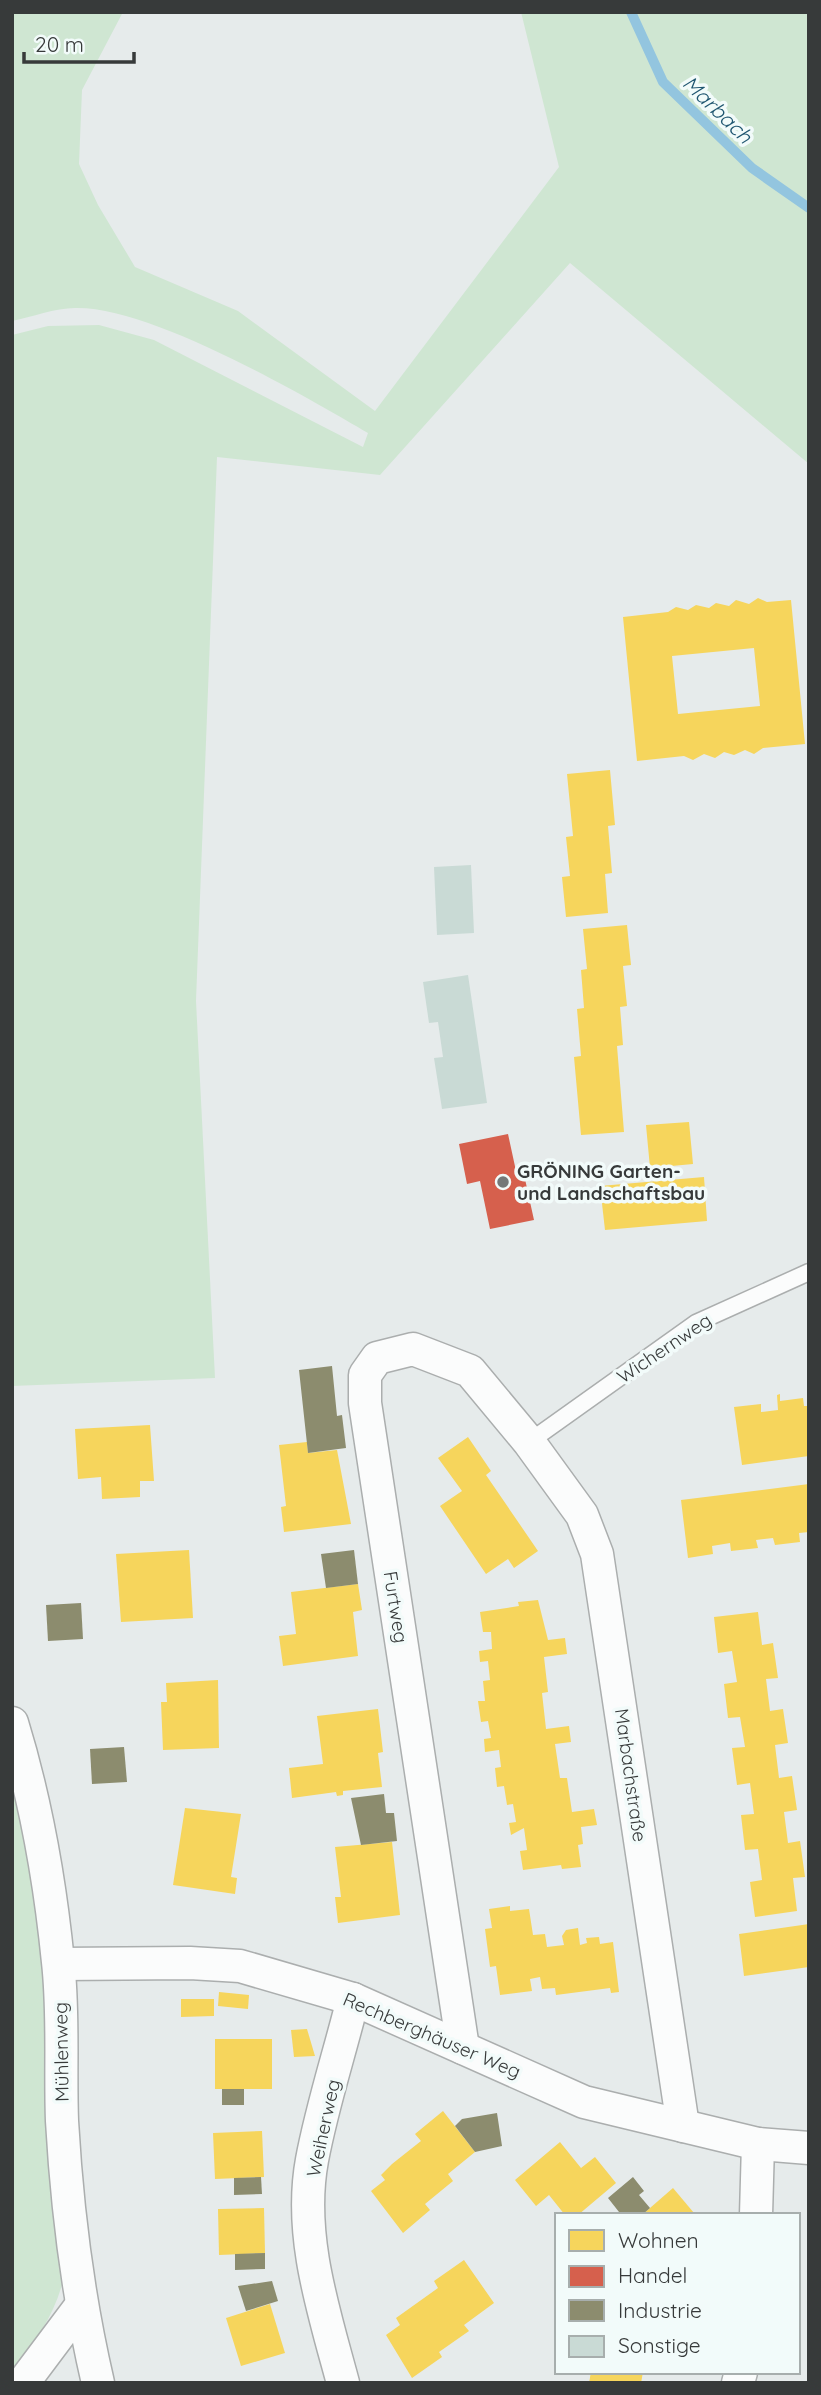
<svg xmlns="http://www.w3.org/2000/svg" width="821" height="2395" font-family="Quicksand,sans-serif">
	<rect width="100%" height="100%" fill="#e6ebeb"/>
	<!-- green -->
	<g fill="#cfe6d2">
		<path d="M 12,12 L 123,12 L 82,90 L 79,164 L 98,205 L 135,267 L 238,311 L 375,411 L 559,167 L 521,12 L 809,12 L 809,464 L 570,263 L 380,475 L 217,457 L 196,1001 L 215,1378 L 12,1386 L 12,335 L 48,326 L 99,325 L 154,340 L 363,447 L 368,433 C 301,394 150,306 75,308 C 55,308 32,317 12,321 Z"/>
		<path d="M 12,1764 C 52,1930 54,2104 65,2273 C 57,2310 37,2342 12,2370 Z"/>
	</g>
	<!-- homes -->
	<g fill="#f6d55c" fill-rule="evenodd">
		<path d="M 758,598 L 767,602 L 791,600 L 805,744 L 763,748 L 754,754 L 745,750 L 734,755 L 724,752 L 715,758 L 704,754 L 693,760 L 684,756 L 637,761 L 623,617 L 668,612 L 676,607 L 688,610 L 696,605 L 709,608 L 716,603 L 729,606 L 736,600 L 749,604 ZM 754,648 L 760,706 L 678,714 L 672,656 Z"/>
		<polygon points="610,770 615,825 608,826 612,873 605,874 608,913 566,917 562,877 570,876 566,837 573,836 567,774"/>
		<polygon points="627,925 631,965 623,966 627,1006 620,1007 623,1045 617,1046 624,1132 581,1135 574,1057 581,1056 577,1009 584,1008 581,970 587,969 583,929"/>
		<polygon points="689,1122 693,1164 650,1168 646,1125"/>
		<polygon points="704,1177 707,1221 605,1230 600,1186"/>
		<polygon points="780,1394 780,1401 803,1398 804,1406 809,1406 809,1456 742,1465 734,1407 761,1404 761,1412 778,1410 777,1395"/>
		<polygon points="150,1425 154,1481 140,1481 140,1497 102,1499 101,1477 78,1479 75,1429"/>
		<polygon points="468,1437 491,1471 486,1475 538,1551 514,1568 508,1559 486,1574 440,1506 462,1491 438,1458"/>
		<polygon points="307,1442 308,1453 337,1450 351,1524 284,1532 281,1507 286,1506 279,1445"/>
		<polygon points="809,1484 809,1532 799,1533 800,1542 775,1545 773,1538 756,1540 758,1548 731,1551 730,1543 712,1546 713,1554 688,1558 681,1500"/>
		<polygon points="189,1550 193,1618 121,1622 116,1554"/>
		<polygon points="358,1584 362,1610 353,1612 358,1656 283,1666 279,1636 296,1634 291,1592"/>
		<polygon points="538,1600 548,1640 565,1638 567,1654 544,1657 548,1692 542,1693 546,1729 569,1726 571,1742 555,1744 560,1778 567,1778 572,1812 594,1809 597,1825 581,1827 583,1844 578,1845 581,1867 562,1869 561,1865 523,1870 520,1851 527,1850 524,1828 511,1835 509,1823 516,1822 513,1804 507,1805 504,1786 497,1787 495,1768 501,1767 499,1750 485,1752 484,1739 491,1738 488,1721 481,1722 478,1701 485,1701 483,1681 490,1680 488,1661 480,1662 479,1651 492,1649 491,1632 483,1632 480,1612 519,1606 518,1602"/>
		<polygon points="758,1612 762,1645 773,1643 778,1678 766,1679 770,1711 783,1709 788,1743 775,1745 779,1778 792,1776 797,1810 784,1812 788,1843 800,1841 805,1877 793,1878 797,1911 755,1917 750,1882 762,1880 758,1849 745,1850 741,1815 754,1814 750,1783 737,1785 732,1748 745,1747 740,1717 728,1718 724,1684 737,1682 732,1651 718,1653 714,1617"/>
		<polygon points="218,1680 219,1748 163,1750 161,1702 167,1702 166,1683"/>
		<polygon points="378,1709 383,1752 378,1753 382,1787 343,1791 343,1795 337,1796 336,1792 292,1798 289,1768 323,1764 317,1716"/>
		<polygon points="185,1808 241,1814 231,1877 237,1878 235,1894 173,1885"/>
		<polygon points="392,1842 400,1915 338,1923 335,1897 341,1897 335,1847"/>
		<polygon points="510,1906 510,1911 529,1909 533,1935 545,1934 547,1947 564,1945 562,1936 566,1930 578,1928 580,1945 587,1943 586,1938 599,1937 600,1944 613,1942 619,1992 611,1993 610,1988 556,1995 555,1988 542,1989 540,1977 530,1979 532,1991 500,1995 496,1966 490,1967 485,1929 492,1928 489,1909"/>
		<polygon points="809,1924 809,1967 744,1976 739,1934"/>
		<polygon points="219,1992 249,1995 248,2009 218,2006"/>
		<polygon points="181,1999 214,1999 214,2016 181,2017"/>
		<polygon points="307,2029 315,2056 294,2057 291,2030"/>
		<rect x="215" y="2039" width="57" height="50"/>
		<polygon points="443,2111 475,2152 448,2174 453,2181 425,2204 430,2210 403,2233 371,2191 385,2180 381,2175 392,2164 421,2141 415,2134"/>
		<polygon points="262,2131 264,2177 215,2179 213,2133"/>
		<polygon points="560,2142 581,2168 595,2157 616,2183 578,2215 565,2215 549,2195 536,2206 515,2180"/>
		<polygon points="673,2188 694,2213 642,2215 650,2208"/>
		<polygon points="264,2208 265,2253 219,2255 218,2209"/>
		<polygon points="464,2260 494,2303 464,2325 469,2331 439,2352 442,2357 412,2378 386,2335 400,2325 396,2318 438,2288 434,2281"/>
		<polygon points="270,2304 285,2353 241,2366 226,2318"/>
		<polygon points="591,2372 643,2372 641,2383 589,2383"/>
	</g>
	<!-- shops -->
	<polygon fill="#d6604d" points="508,1134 516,1171 523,1170 534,1220 490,1229 480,1181 467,1184 459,1144"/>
	<!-- industry -->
	<g fill="#8c8c6e">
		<polygon points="332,1366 337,1416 342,1415 346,1448 308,1453 299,1370"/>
		<polygon points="354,1550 358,1584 326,1588 321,1554"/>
		<polygon points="81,1603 83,1639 48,1641 46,1605"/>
		<polygon points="124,1747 127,1782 92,1784 90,1749"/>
		<polygon points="384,1794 386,1813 394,1813 397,1841 361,1845 351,1798"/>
		<rect x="222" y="2089" width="22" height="16"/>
		<polygon points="497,2113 502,2146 475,2152 455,2126 462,2119"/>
		<polygon points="261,2177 262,2194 234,2195 234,2178"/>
		<polygon points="633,2177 644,2191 639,2195 650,2208 642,2215 615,2215 619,2212 608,2198"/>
		<polygon points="265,2253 265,2269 235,2270 235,2254"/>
		<polygon points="272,2281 278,2301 246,2311 238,2286"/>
	</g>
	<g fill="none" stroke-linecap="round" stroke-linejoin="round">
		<!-- stream -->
		<polyline stroke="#93c5df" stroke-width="10" points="631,12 663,82 752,168 809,208"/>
	</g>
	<!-- building -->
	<g fill="#c9dad5">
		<polygon points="471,865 474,933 437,935 434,867"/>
		<polygon points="468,975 487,1103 442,1109 434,1058 443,1057 438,1022 429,1023 423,982"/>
	</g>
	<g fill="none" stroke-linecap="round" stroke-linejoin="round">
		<!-- service casing -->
		<g stroke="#abaeae" stroke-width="19">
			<polyline id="service" points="529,1442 696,1323 809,1272"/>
		</g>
		<!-- minor casing -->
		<g stroke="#abaeae" stroke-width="35">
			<g id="minor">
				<path d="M 12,1723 C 36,1801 50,1881 58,1962 C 64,2014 60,2068 62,2121 C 67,2209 78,2297 98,2383"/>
				<polyline points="59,1964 190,1963 240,1966 353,1999 584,2102 758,2144 809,2148"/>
				<polyline points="463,2048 365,1403 365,1375 377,1358 413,1349 470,1371 529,1442 582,1515 597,1554 683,2126"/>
				<polyline points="756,2215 758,2144"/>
				<polyline points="23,2383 80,2307"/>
				<path d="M 343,2383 C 324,2312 298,2235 312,2160 C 322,2106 340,2052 353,1999"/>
				<polyline points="738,2383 741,2372"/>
			</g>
		</g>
		<!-- service -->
		<use href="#service" stroke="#fbfcfc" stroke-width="16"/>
		<!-- minor -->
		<use href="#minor" stroke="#fbfcfc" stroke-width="32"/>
	</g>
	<!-- markers -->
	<circle fill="#747878" stroke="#f2fbfa" stroke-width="2.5" cx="503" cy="1182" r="7"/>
	<g text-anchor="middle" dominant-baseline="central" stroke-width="7" stroke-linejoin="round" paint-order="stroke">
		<!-- poi labels -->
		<g font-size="19" font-weight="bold" fill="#373a3a" stroke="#f2fbfa" text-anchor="start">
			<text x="517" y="1171">GRÖNING Garten-<tspan x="517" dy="22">und Landschaftsbau</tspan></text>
		</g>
		<!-- street labels -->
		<g font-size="19" fill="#373a3a" stroke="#f2fbfa">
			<text transform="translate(664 1348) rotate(-34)">Wichernweg</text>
			<text transform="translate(396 1607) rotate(81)">Furtweg</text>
			<text transform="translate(631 1775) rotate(82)">Marbachstraße</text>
			<text transform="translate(432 2035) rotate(23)">Rechberghäuser Weg</text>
			<text transform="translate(61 2052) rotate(-91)">Mühlenweg</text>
			<text transform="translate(323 2128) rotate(-78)">Weiherweg</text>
		</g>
		<!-- water labels -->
		<g font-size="21" font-style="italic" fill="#1f5670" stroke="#f2fbfa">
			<text transform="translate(718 109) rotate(44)">Marbach</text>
		</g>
	</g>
	<!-- border -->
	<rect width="821" height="2395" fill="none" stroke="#373a3a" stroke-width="28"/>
	<!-- legend -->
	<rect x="555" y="2213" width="245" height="161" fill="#f2fbfa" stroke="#a7aead" stroke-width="2"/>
	<rect x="569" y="2230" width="35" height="21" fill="#f6d55c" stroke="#a7aead" stroke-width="2"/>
	<text x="618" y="2248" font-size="21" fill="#373a3a">Wohnen</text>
	<rect x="569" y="2266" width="35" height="21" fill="#d6604d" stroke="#a7aead" stroke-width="2"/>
	<text x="618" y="2283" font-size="21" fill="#373a3a">Handel</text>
	<rect x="569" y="2300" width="35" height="21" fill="#8c8c6e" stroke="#a7aead" stroke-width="2"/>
	<text x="618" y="2318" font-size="21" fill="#373a3a">Industrie</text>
	<rect x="569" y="2336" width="35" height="21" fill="#c9dad5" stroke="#a7aead" stroke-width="2"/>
	<text x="618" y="2353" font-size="21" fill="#373a3a">Sonstige</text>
	<!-- scale -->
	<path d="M24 52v10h110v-10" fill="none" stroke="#373a3a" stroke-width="3.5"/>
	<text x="35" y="52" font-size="21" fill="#373a3a" stroke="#f2fbfa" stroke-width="5" paint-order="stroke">20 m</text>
</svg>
